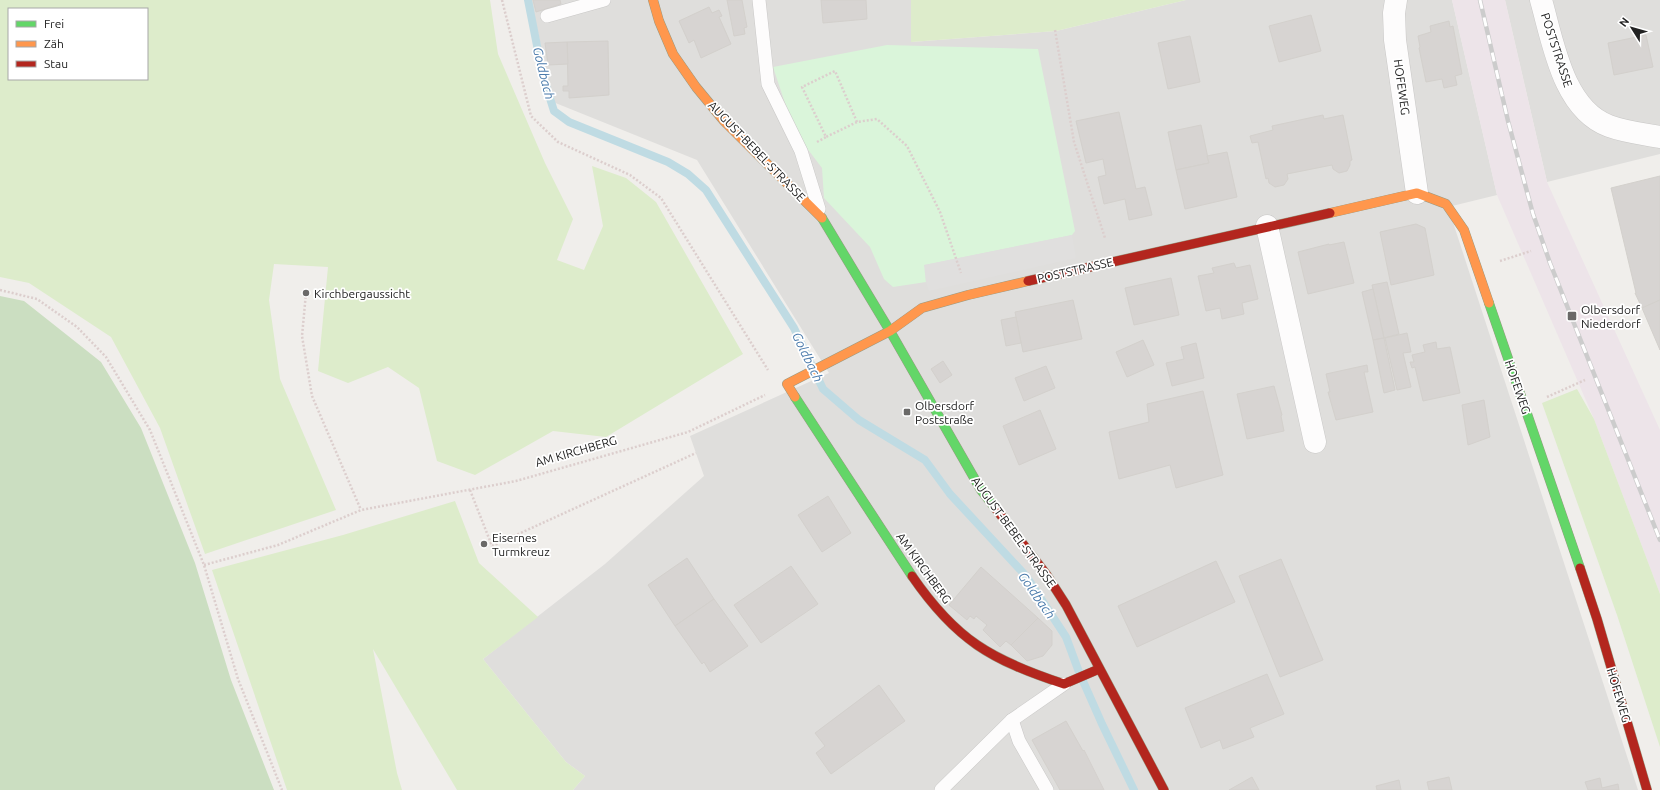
<svg xmlns="http://www.w3.org/2000/svg" width="1660" height="790" font-family="Ubuntu,sans-serif">
	<rect width="100%" height="100%" fill="#f0eeeb"/>
	<!-- residential -->
	<g fill="#dfdedc">
		<polygon points="531,0 911,0 911,42 1056,31 1186,0 1452,0 1497,195 1448,207 1638,790 573,790 585,776 566,762 483,659 605,564 704,476 690,436 829,373 697,160 553,102"/>
		<polygon points="1505,0 1660,0 1660,154 1547,182"/>
	</g>
	<!-- industrial -->
	<polygon fill="#ede4e9" points="1452,0 1505,0 1547,182 1660,430 1660,594 1594,419 1497,195"/>
	<!-- grass -->
	<g fill="#ddeccb" fill-rule="evenodd">
		<path d="M 0,0 L 490,0 L 498,54 L 545,163 L 573,219 L 557,260 L 584,270 L 603,226 L 592,166 L 626,178 L 656,202 L 743,354 L 606,437 L 553,431 L 475,475 L 437,461 L 419,388 L 388,367 L 348,383 L 318,371 L 328,267 L 274,264 L 269,300 L 280,379 L 336,510 L 205,554 L 160,428 L 111,337 L 29,283 L 0,277 ZM 9,9 L 147,9 L 147,79 L 9,79 Z"/>
		<polygon points="911,0 1186,0 1056,31 911,42"/>
		<polygon points="1577,389 1594,419 1660,594 1660,747 1617,615 1542,403"/>
		<polygon points="455,501 479,563 538,617 483,659 566,762 585,776 573,790 457,790 373,649 397,773 402,790 287,790 212,570 343,535"/>
	</g>
	<!-- forest -->
	<polygon fill="#cbdec1" points="0,296 24,301 101,362 141,428 195,563 231,680 274,790 0,790"/>
	<!-- park -->
	<polygon fill="#daf5da" points="887,45 1038,49 1075,231 1072,235 925,265 926,282 893,287 884,279 870,247 824,198 822,168 800,139 791,121 773,67"/>
	<!-- parking -->
	<polygon fill="#e0dfde" points="1072,235 1076,258 929,291 926,282 924,265"/>
	<g fill="none" stroke-linecap="round" stroke-linejoin="round">
		<!-- stream -->
		<polyline stroke="#bfdbe3" stroke-width="8" points="528,0 543,76 554,111 569,122 668,162 688,174 706,190 794,328 823,389 859,420 925,460 950,494 1026,576 1066,637 1079,672 1102,724 1134,790"/>
	</g>
	<!-- building -->
	<g fill="#d7d4d2" stroke="#d3d0cc">
		<polygon points="533,0 560,0 561,4 536,12"/>
		<polygon points="727,0 742,0 747,27 744,28 745,34 734,36"/>
		<polygon points="821,0 866,0 867,19 823,23"/>
		<polygon points="709,7 712,13 719,10 722,16 719,17 731,44 701,58 694,40 689,43 679,21"/>
		<polygon points="1311,15 1321,51 1279,62 1269,26"/>
		<polygon points="1449,21 1450,27 1453,26 1462,74 1455,76 1457,85 1444,88 1442,79 1426,82 1419,48 1420,47 1418,36 1431,32 1430,26"/>
		<polygon points="1646,35 1653,67 1614,75 1608,43"/>
		<polygon points="1190,36 1200,82 1168,89 1158,43"/>
		<polygon points="608,41 609,95 569,98 569,91 563,91 563,86 568,86 567,42"/>
		<polygon points="567,42 568,64 548,65 545,43"/>
		<polygon points="1119,112 1136,189 1145,187 1152,215 1129,220 1125,199 1104,204 1098,177 1106,175 1103,159 1086,163 1076,121"/>
		<polygon points="1323,115 1324,119 1343,115 1352,160 1350,161 1350,165 1347,171 1339,173 1333,169 1332,165 1287,174 1288,179 1284,185 1275,187 1269,183 1268,178 1266,179 1258,142 1252,143 1250,136 1273,130 1272,126"/>
		<polygon points="1201,125 1209,163 1176,170 1168,132"/>
		<polygon points="1227,152 1237,197 1185,209 1176,170 1209,163 1207,156"/>
		<polygon points="1660,176 1660,300 1642,308 1635,293 1636,293 1611,188"/>
		<polygon points="1416,224 1425,228 1434,275 1391,285 1380,232"/>
		<polygon points="1344,242 1354,283 1308,294 1298,252 1329,244 1329,245"/>
		<polygon points="1234,263 1236,268 1250,265 1258,299 1242,303 1244,314 1222,319 1220,308 1206,311 1198,276 1214,273 1212,268"/>
		<polygon points="1171,278 1179,315 1134,325 1125,288"/>
		<polygon points="1387,282 1399,334 1384,338 1372,285"/>
		<polygon points="1373,289 1384,338 1373,340 1362,292"/>
		<polygon points="1073,300 1082,339 1023,352 1015,312"/>
		<polygon points="1660,300 1660,350 1642,308"/>
		<polygon points="1016,317 1021,343 1006,346 1001,320"/>
		<polygon points="1407,333 1411,352 1403,353 1411,387 1397,390 1385,338"/>
		<polygon points="1384,338 1395,390 1384,393 1373,340"/>
		<polygon points="1143,340 1154,365 1127,377 1116,352"/>
		<polygon points="1436,342 1437,349 1450,347 1460,393 1423,401 1415,367 1412,368 1410,362 1414,362 1412,355 1425,352 1423,345"/>
		<polygon points="1196,343 1204,378 1172,386 1166,363 1184,359 1181,347"/>
		<polygon points="943,361 952,375 940,383 931,369"/>
		<polygon points="1367,365 1368,372 1364,372 1373,412 1336,420 1328,392 1330,392 1326,374"/>
		<polygon points="1046,366 1055,388 1024,401 1015,378"/>
		<polygon points="1274,386 1282,415 1281,416 1284,431 1247,439 1237,394"/>
		<polygon points="1203,391 1223,475 1176,488 1170,465 1119,479 1109,432 1149,422 1147,404"/>
		<polygon points="1484,400 1490,437 1468,445 1462,405"/>
		<polygon points="1040,410 1056,449 1019,465 1003,426"/>
		<polygon points="828,496 851,533 822,552 798,515"/>
		<polygon points="687,558 714,599 675,626 648,585"/>
		<polygon points="1281,559 1323,660 1280,677 1239,576"/>
		<polygon points="1216,561 1235,602 1137,647 1118,606"/>
		<polygon points="791,566 818,604 761,643 734,605"/>
		<polygon points="981,567 1038,618 1011,645 1006,641 1000,647 983,630 987,625 976,616 974,619 970,616 967,620 949,605"/>
		<polygon points="714,599 748,646 710,672 704,662 702,664 675,626"/>
		<polygon points="1038,618 1052,631 1052,645 1043,656 1027,661 1011,645"/>
		<polygon points="1267,674 1284,714 1250,728 1254,737 1223,749 1220,740 1201,748 1185,708"/>
		<polygon points="879,685 905,721 831,774 816,753 825,746 815,733"/>
		<polygon points="1066,721 1083,751 1084,750 1104,790 1060,790 1032,740"/>
		<polygon points="1252,777 1259,790 1229,790"/>
		<polygon points="1449,777 1452,790 1429,790 1427,782"/>
		<polygon points="1600,778 1602,788 1618,784 1619,790 1588,790 1585,782"/>
		<polygon points="1399,780 1401,790 1377,790 1376,786"/>
	</g>
	<g fill="none" stroke-linecap="round" stroke-linejoin="round">
		<!-- lane casing -->
		<g stroke="#c9c8c7" stroke-width="14">
			<g id="lane">
				<polyline points="759,0 768,84 801,151 819,209"/>
				<polyline points="547,16 604,0"/>
				<polyline points="1012,720 1019,741 1047,790"/>
				<polyline points="941,790 1012,720 1064,684"/>
			</g>
		</g>
		<!-- street casing -->
		<g stroke="#c9c8c7" stroke-width="23">
			<g id="street">
				<polyline points="1396,0 1394,13 1395,40 1417,193"/>
				<path d="M 1541,0 C 1553,42 1563,109 1609,126 C 1625,132 1644,134 1660,137"/>
				<polyline points="1267,226 1315,442"/>
			</g>
		</g>
		<!-- fast casing -->
		<g stroke="#999a82" stroke-width="10">
			<g id="fast">
				<polyline points="822,218 890,331 981,490 996,509"/>
				<polyline points="1489,303 1580,568"/>
				<polyline points="795,397 912,576"/>
			</g>
		</g>
		<!-- slow casing -->
		<g stroke="#999a82" stroke-width="10">
			<g id="slow">
				<polyline points="653,0 659,21 673,54 696,87 724,121 822,218"/>
				<polyline points="1330,213 1417,193 1446,204 1464,230 1489,303"/>
				<polyline points="795,397 787,384 890,331 922,308 968,295 1028,281"/>
			</g>
		</g>
		<!-- jam casing -->
		<g stroke="#999a82" stroke-width="10">
			<g id="jam">
				<polyline points="1028,281 1330,213"/>
				<polyline points="996,509 1046,574 1066,605 1164,790"/>
				<polyline points="1580,568 1597,619 1647,790"/>
				<path d="M 912,576 C 956,640 991,660 1064,684 L 1099,669"/>
			</g>
		</g>
		<!-- path -->
		<g stroke="#dccecd" stroke-width="2.5" stroke-dasharray="2 2" stroke-linecap="butt">
			<polyline points="502,0 531,116 558,142 630,175 661,198 768,370"/>
			<polyline points="1055,30 1074,142 1105,238"/>
			<polyline points="857,122 835,71 802,87 826,137 857,122 877,119 907,146 940,212 961,273"/>
			<polyline points="817,142 826,137"/>
			<polyline points="1500,261 1531,251"/>
			<polyline points="0,290 37,299 77,327 106,357 150,430 204,565 238,679 282,790"/>
			<polyline points="306,293 302,336 312,396 361,510"/>
			<polyline points="1547,397 1585,380"/>
			<polyline points="470,490 492,546 696,453"/>
			<polyline points="204,565 278,545 361,510 516,481 688,432 765,395"/>
		</g>
		<!-- lane -->
		<use href="#lane" stroke="#fdfcfc" stroke-width="13"/>
		<!-- street -->
		<use href="#street" stroke="#fdfcfc" stroke-width="22"/>
		<!-- fast -->
		<use href="#fast" stroke="#63d668" stroke-width="9"/>
		<!-- slow -->
		<use href="#slow" stroke="#ff974d" stroke-width="9"/>
		<!-- jam -->
		<use href="#jam" stroke="#b3261e" stroke-width="9"/>
		<!-- rail casing -->
		<g stroke="#ccc" stroke-width="4.5">
			<polyline id="rail" points="1480,0 1508,121 1533,214 1550,263 1660,540"/>
		</g>
		<!-- rail -->
		<use href="#rail" stroke="#fff" stroke-width="3" stroke-dasharray="9" stroke-linecap="butt"/>
	</g>
	<!-- markers -->
	<g fill="#6a6968" stroke="#fff" stroke-width="1.5">
		<circle cx="306" cy="293" r="4"/>
		<rect x="1567" y="311" width="10" height="10" rx="2"/>
		<rect x="903" y="408" width="8" height="8" rx="2"/>
		<circle cx="484" cy="544" r="4"/>
	</g>
	<g text-anchor="middle" dominant-baseline="central" stroke-width="3.5" stroke-linejoin="round" paint-order="stroke">
		<!-- street labels -->
		<g font-size="12" fill="#222" stroke="#fff">
			<text transform="translate(1557 50) rotate(72)">POSTSTRASSE</text>
			<text transform="translate(1402 87) rotate(82)">HOFEWEG</text>
			<text transform="translate(757 151) rotate(46)">AUGUST-BEBEL-STRASSE</text>
			<text transform="translate(1075 270) rotate(-13)">POSTSTRASSE</text>
			<text transform="translate(1518 387) rotate(71)">HOFEWEG</text>
			<text transform="translate(576 451) rotate(-16)">AM KIRCHBERG</text>
			<text transform="translate(1014 532) rotate(54)">AUGUST-BEBEL-STRASSE</text>
			<text transform="translate(924 568) rotate(54)">AM KIRCHBERG</text>
			<text transform="translate(1619 695) rotate(73)">HOFEWEG</text>
		</g>
		<!-- poi labels -->
		<g font-size="12" fill="#222" stroke="#fff" text-anchor="start">
			<text x="314" y="293">Kirchbergaussicht</text>
			<text x="1581" y="309">Olbersdorf<tspan x="1581" dy="14">Niederdorf</tspan></text>
			<text x="915" y="405">Olbersdorf<tspan x="915" dy="14">Poststraße</tspan></text>
			<text x="492" y="537">Eisernes<tspan x="492" dy="14">Turmkreuz</tspan></text>
		</g>
		<!-- water labels -->
		<g font-size="13" font-style="italic" fill="#4a7aab" stroke="#fff">
			<text transform="translate(544 73) rotate(76)">Goldbach</text>
			<text transform="translate(808 357) rotate(64)">Goldbach</text>
			<text transform="translate(1037 595) rotate(55)">Goldbach</text>
		</g>
	</g>
	<!-- legend -->
	<rect x="8" y="8" width="140" height="72" fill="#ffffff" stroke="#a7a7a7"/>
	<rect x="16" y="21" width="20" height="6" fill="#63d668" stroke="#a7a7a7"/>
	<text x="44" y="28" font-size="12" fill="#222222">Frei</text>
	<rect x="16" y="41" width="20" height="6" fill="#ff974d" stroke="#a7a7a7"/>
	<text x="44" y="48" font-size="12" fill="#222222">Zäh</text>
	<rect x="16" y="61" width="20" height="6" fill="#b3261e" stroke="#a7a7a7"/>
	<text x="44" y="68" font-size="12" fill="#222222">Stau</text>
	<!-- north arrow -->
	<g transform="translate(1632 28) rotate(307)" stroke="#ffffff" stroke-width="3" paint-order="stroke">
	<path d="M0-3L7 15L0 10L-7 15Z" fill="#222222"/>
	<text y="-6" font-size="11" font-weight="bold" text-anchor="middle" fill="#222222">N</text>
	</g>
</svg>
